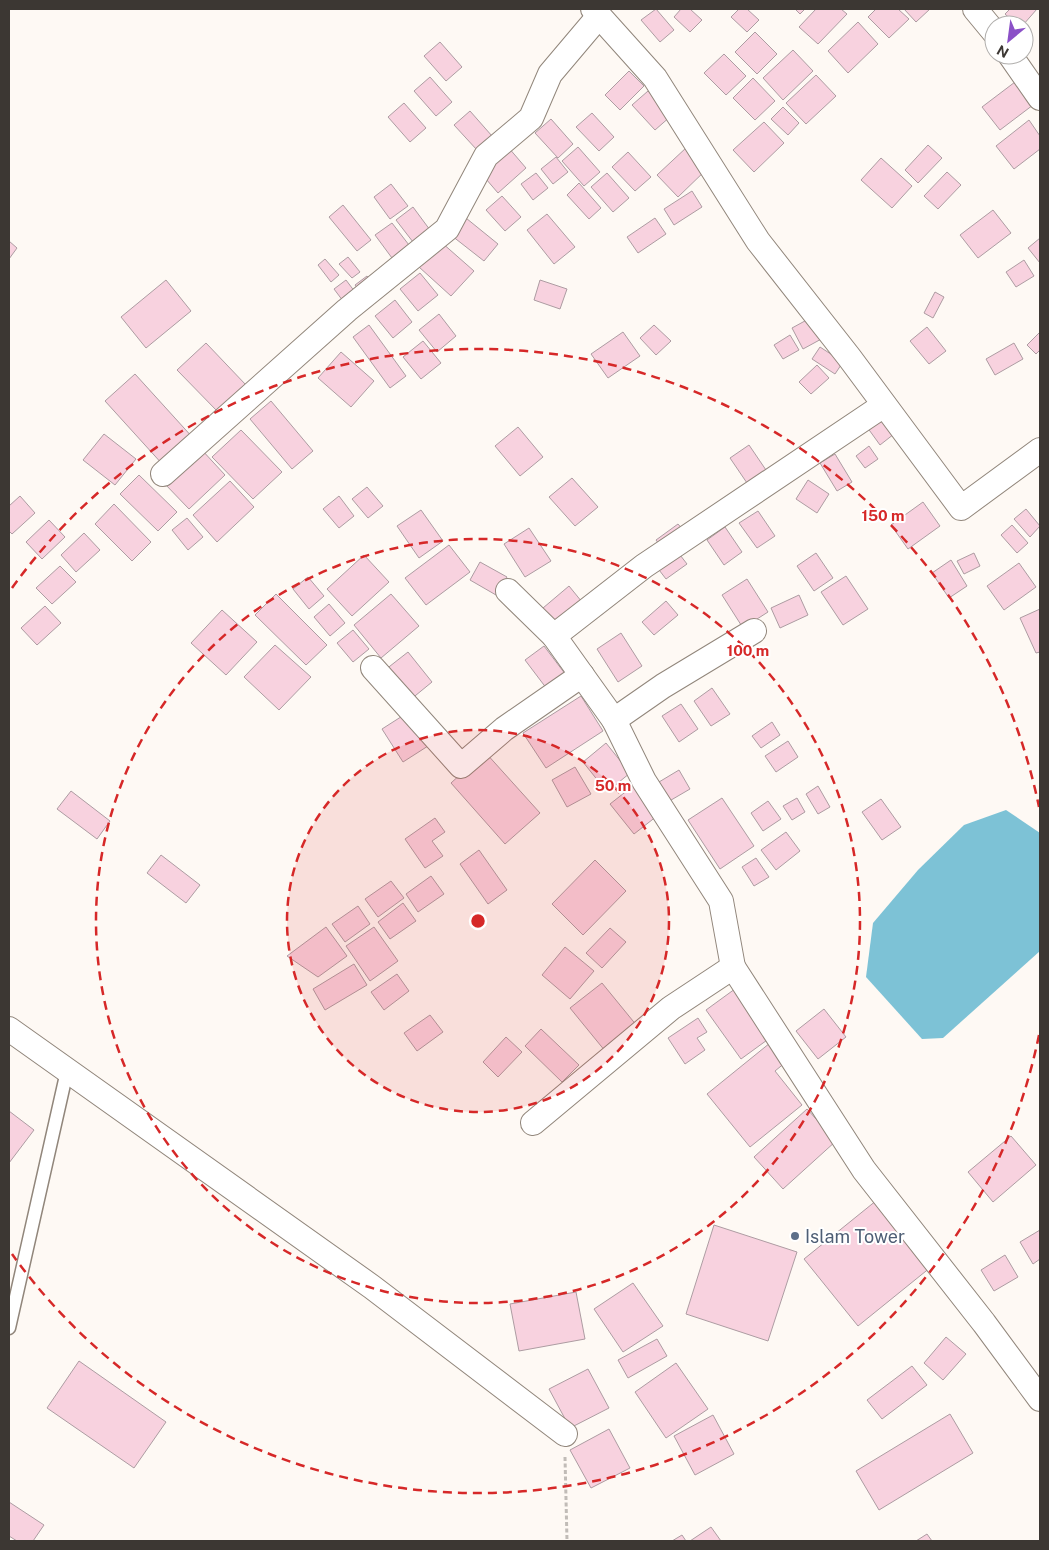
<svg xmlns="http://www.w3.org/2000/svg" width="1049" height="1550" font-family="'Public Sans',sans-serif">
	<rect width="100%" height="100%" fill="#fef9f4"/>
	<!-- water -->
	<polygon fill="#7dc2d6" points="1006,810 1040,833 1040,951 943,1038 922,1039 866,977 873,923 918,870 964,825"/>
	<!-- building -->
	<g fill="#f8d2df" stroke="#ad9ca2">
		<polygon points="656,9 674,30 660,42 641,20"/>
		<polygon points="681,9 690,9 702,20 690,32 674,17"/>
		<polygon points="739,9 747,9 759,20 747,32 731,17"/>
		<polygon points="795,9 805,9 800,14"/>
		<polygon points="816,9 841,9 847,14 818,44 799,27"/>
		<polygon points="876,9 898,9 909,19 889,38 868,17"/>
		<polygon points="904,9 930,9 916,22"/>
		<polygon points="1010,9 1037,9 1023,25 1017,25 1005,14"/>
		<polygon points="858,22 878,44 848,73 828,51"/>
		<polygon points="755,32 777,54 757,74 735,52"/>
		<polygon points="440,42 462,67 446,81 424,56"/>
		<polygon points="793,50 813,71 783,100 763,78"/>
		<polygon points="724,54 746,76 726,95 704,73"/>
		<polygon points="629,71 644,86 620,110 605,95"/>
		<polygon points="816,75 836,96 806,124 786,103"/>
		<polygon points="430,77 452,102 436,116 414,91"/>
		<polygon points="753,78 775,101 755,120 733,98"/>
		<polygon points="1015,82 1033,105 1000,130 982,107"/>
		<polygon points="648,91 671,116 655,130 632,105"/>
		<polygon points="404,103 426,128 410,142 388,117"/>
		<polygon points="783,107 799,123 788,135 771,119"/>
		<polygon points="470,111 492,136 477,150 454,125"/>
		<polygon points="592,113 614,137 599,151 576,127"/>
		<polygon points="551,119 573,144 558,158 535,133"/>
		<polygon points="1029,120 1040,136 1040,149 1014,169 996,146"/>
		<polygon points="764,122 784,143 754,172 733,150"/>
		<polygon points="928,145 942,158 918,183 905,170"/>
		<polygon points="508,147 526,168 498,193 480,172"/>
		<polygon points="578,147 600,172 584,186 562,161"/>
		<polygon points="687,147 708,168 678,197 657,175"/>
		<polygon points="628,152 651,177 635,191 612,167"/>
		<polygon points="556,157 568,172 553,184 541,169"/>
		<polygon points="881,158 912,186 892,208 861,180"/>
		<polygon points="947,172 961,185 938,209 924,196"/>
		<polygon points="536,173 548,188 533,200 521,184"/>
		<polygon points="607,173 629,198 613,212 591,187"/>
		<polygon points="579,183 601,208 589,219 567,195"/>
		<polygon points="391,184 408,206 390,219 374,197"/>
		<polygon points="692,191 702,207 674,225 664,209"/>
		<polygon points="502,196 521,217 505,231 486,210"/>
		<polygon points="343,205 371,240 357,251 329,217"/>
		<polygon points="413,207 430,230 413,242 396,220"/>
		<polygon points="993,210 1011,233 978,258 960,235"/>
		<polygon points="461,214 498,244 484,261 447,232"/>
		<polygon points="547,214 575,247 554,264 527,230"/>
		<polygon points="655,218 666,234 638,253 627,237"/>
		<polygon points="392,223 409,245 392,258 375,235"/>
		<polygon points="1040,238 1040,263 1028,248"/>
		<polygon points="9,241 17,248 9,259"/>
		<polygon points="441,242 474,271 451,296 419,267"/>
		<polygon points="348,257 360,272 352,278 339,264"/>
		<polygon points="325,259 339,275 331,282 318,265"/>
		<polygon points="1024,260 1034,276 1016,287 1006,272"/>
		<polygon points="420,273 438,295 418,311 400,289"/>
		<polygon points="367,276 373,284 361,293 355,285"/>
		<polygon points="166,280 191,311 146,348 121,317"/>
		<polygon points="346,280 358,296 346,305 334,289"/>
		<polygon points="540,280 567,289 560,309 534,300"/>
		<polygon points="935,292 944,297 933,318 924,313"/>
		<polygon points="395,300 412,322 393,338 375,316"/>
		<polygon points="439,314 456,336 437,352 419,330"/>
		<polygon points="814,316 825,337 803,349 792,328"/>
		<polygon points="369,325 406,376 390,388 353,337"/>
		<polygon points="654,325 671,341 656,355 640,338"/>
		<polygon points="927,327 946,351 929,364 910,341"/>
		<polygon points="623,332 640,356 608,378 591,354"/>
		<polygon points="1040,332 1040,350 1036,354 1027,345"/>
		<polygon points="790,335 799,350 783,359 774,345"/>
		<polygon points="423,341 441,363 421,379 403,357"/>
		<polygon points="206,343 246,385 218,412 177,370"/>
		<polygon points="1014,343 1023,359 995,375 986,359"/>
		<polygon points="820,347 843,362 835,374 812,359"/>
		<polygon points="341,352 374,381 351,407 318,378"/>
		<polygon points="817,365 829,378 811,394 799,382"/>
		<polygon points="135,374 194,439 164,466 105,401"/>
		<polygon points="271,401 313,451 292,469 250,419"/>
		<polygon points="881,417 894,434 880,445 867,427"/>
		<polygon points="518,427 543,457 520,476 495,446"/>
		<polygon points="241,430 282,472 253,499 212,457"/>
		<polygon points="104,434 136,459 115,485 83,460"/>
		<polygon points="749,445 766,470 747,483 730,458"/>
		<polygon points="869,446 878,459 865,468 856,456"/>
		<polygon points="201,449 225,475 189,509 164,483"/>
		<polygon points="835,454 852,482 837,491 820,463"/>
		<polygon points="139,475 177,512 158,531 120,494"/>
		<polygon points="572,478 598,507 575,526 549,497"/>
		<polygon points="808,480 829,494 817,513 796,499"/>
		<polygon points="230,481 254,507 217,542 193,515"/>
		<polygon points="367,487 383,506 368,518 352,499"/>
		<polygon points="20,496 35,513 12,534 9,531 9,506"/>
		<polygon points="339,496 354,516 339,528 323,509"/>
		<polygon points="923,502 940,526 908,549 891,525"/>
		<polygon points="114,504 151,542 132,561 95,524"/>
		<polygon points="1026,509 1040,526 1030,537 1014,519"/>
		<polygon points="421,510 443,541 419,558 397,526"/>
		<polygon points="758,511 775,536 757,548 739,523"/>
		<polygon points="187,518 203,537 188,550 172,530"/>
		<polygon points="49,520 65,537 42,559 26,542"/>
		<polygon points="678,524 684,531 662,548 656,540"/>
		<polygon points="1012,525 1028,543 1017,553 1001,535"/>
		<polygon points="725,527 742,552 724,565 707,540"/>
		<polygon points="529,528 551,561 525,577 504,544"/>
		<polygon points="84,533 100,550 76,572 61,555"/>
		<polygon points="449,545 470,572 426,605 405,578"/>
		<polygon points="677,551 687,564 666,579 656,566"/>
		<polygon points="816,553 833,578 814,591 797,566"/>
		<polygon points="974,553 980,566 964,574 957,561"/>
		<polygon points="364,555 389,582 352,616 327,589"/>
		<polygon points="951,560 967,586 949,598 932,573"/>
		<polygon points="480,562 507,577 496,595 470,580"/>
		<polygon points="1019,563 1036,587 1004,610 987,586"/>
		<polygon points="60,566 76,582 52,604 36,588"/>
		<polygon points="846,576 868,609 843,625 821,592"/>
		<polygon points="308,577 324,596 309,609 293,589"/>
		<polygon points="747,579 768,612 743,628 722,595"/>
		<polygon points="569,586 582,602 556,624 543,608"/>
		<polygon points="276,594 327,645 306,665 255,615"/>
		<polygon points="391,594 419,626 381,658 354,625"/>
		<polygon points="799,595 808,615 780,628 771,608"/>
		<polygon points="666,601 678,615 654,635 642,622"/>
		<polygon points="329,604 345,623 330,636 314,617"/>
		<polygon points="45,606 61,623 37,645 21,628"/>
		<polygon points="1040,609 1040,652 1036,653 1020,618"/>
		<polygon points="222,610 257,642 226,675 191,643"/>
		<polygon points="353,630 369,649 353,662 337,643"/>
		<polygon points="621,633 642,666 618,682 597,649"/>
		<polygon points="275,645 311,677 279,710 244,677"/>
		<polygon points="544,646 569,679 550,693 525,660"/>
		<polygon points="408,652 432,682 410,700 385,670"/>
		<polygon points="712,688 730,714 711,726 694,701"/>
		<polygon points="581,696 603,731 546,768 523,733"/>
		<polygon points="681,704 698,729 679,742 662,716"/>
		<polygon points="407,713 428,746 403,762 382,729"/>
		<polygon points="772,722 780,735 761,748 752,736"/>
		<polygon points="788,741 798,757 776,772 765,756"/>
		<polygon points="606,743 630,773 607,792 583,762"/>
		<polygon points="485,752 540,813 505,844 451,783"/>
		<polygon points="575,767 591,794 567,807 552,780"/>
		<polygon points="679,770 690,789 666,803 654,785"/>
		<polygon points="633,786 657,816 634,834 610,804"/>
		<polygon points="818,786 830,807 818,814 806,794"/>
		<polygon points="71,791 110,821 97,839 57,809"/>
		<polygon points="722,798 754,846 720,869 688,820"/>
		<polygon points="797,798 805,812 792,820 783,806"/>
		<polygon points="881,799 901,827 882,840 862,812"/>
		<polygon points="768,801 781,819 763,831 751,813"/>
		<polygon points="435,818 445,832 432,841 443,856 425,868 405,839"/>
		<polygon points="786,832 800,851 776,870 761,850"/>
		<polygon points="479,850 507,890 488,904 460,864"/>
		<polygon points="161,855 200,885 186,903 147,873"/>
		<polygon points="756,858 769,877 754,886 742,867"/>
		<polygon points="595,860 626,891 583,935 552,904"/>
		<polygon points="431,876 444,894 418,912 406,894"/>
		<polygon points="391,881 404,898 378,917 365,899"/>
		<polygon points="403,903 416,921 390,939 378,922"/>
		<polygon points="358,906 370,924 345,942 332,924"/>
		<polygon points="326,927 347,956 318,977 287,956"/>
		<polygon points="374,927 398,961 370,981 346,946"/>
		<polygon points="610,928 626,942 602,968 586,953"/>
		<polygon points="565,947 594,971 570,999 542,975"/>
		<polygon points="354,964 367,985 325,1010 313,989"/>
		<polygon points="397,974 409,991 384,1010 371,992"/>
		<polygon points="602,983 642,1032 610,1057 570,1008"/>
		<polygon points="739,986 774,1035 741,1059 706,1010"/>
		<polygon points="824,1009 846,1037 818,1059 796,1031"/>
		<polygon points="430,1015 443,1032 417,1051 404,1033"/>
		<polygon points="698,1018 707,1032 697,1038 705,1050 685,1064 668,1038"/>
		<polygon points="541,1029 579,1065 562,1082 525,1046"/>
		<polygon points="506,1037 522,1052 498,1077 483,1062"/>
		<polygon points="770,1043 786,1062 775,1071 802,1105 750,1147 707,1094"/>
		<polygon points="807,1109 836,1141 783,1189 754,1157"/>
		<polygon points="9,1111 34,1130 9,1163"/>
		<polygon points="1011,1136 1036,1165 993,1202 968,1172"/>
		<polygon points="877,1200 931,1267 858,1326 804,1259"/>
		<polygon points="714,1225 797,1252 768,1341 686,1314"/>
		<polygon points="1040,1230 1040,1259 1033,1264 1020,1242"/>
		<polygon points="1005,1255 1018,1277 994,1291 981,1270"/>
		<polygon points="633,1283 663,1326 623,1352 594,1309"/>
		<polygon points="576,1292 585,1339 519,1351 510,1304"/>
		<polygon points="946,1337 966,1354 943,1380 924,1363"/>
		<polygon points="657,1339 667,1356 628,1378 618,1360"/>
		<polygon points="79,1361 166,1422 134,1468 47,1408"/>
		<polygon points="676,1363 708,1409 666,1438 635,1392"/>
		<polygon points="912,1366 927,1385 882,1419 867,1400"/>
		<polygon points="588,1369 609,1408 570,1428 549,1389"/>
		<polygon points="950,1414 973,1453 879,1510 856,1471"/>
		<polygon points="713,1415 734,1454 695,1475 674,1436"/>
		<polygon points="609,1429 630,1468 591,1488 570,1450"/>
		<polygon points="9,1502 44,1525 33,1541 17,1541 9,1536"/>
		<polygon points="711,1527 721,1541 690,1541"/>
		<polygon points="927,1534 932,1541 916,1541"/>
		<polygon points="682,1535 686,1541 672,1541"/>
	</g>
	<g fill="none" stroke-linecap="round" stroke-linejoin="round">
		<!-- lane casing -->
		<g stroke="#91867b" stroke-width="15">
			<polyline id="lane" points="9,1328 67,1071"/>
		</g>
		<!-- street casing -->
		<g stroke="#91867b" stroke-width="26">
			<g id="street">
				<polyline points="593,9 655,78 758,241 849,357 961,508 1040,450"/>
				<polyline points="975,9 994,32"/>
				<polyline points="1010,55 1040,98"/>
				<polyline points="163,474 347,310 447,229 486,156 531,118 550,74 599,16"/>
				<polyline points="508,591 554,636"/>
				<polyline points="754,631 663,686 614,720 554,636 644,566 884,405"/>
				<polyline points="373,668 461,766 504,729 582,675"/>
				<polyline points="614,720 644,781 721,901 733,967"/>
				<polyline points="9,1029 372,1287 565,1434"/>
				<polyline points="533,1123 671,1008 733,967 864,1170 984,1323 1040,1399"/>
			</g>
		</g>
		<!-- path -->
		<polyline stroke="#c1bcb7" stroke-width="3" stroke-dasharray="4 2.5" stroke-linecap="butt" points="565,1457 567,1541"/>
		<!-- lane -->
		<use href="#lane" stroke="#fff" stroke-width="12"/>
		<!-- street -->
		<use href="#street" stroke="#fff" stroke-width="24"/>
	</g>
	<!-- distance rings -->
	<circle cx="478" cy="921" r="191" fill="#d62828" fill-opacity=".12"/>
	<g fill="none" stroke="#d62828" stroke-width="2.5" stroke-dasharray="9 6">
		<circle cx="478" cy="921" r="191"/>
		<circle cx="478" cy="921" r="382"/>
		<path d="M1039 1035A573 573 0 0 1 12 1254M12 588A573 573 0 0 1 1039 807"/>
	</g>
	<!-- markers -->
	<circle fill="#5c6f8a" stroke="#fff" stroke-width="2" cx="795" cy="1236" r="5"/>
	<g text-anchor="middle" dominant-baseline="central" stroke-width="4" stroke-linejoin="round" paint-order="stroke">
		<!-- service labels -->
		<g font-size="18" fill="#4e5e75" stroke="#fff" text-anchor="start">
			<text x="805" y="1236">Islam Tower</text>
		</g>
	</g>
	<circle cx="478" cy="921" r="8" fill="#d62828" stroke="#fff" stroke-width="2.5"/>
	<g font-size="15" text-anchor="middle" font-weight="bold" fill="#d62828" stroke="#fff" stroke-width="4" stroke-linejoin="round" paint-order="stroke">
		<text x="883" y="521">150 m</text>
		<text x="748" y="656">100 m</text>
		<text x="613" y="791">50 m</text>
	</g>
	<!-- border -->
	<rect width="1049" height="1550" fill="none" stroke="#3c3733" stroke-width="20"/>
	<!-- north arrow -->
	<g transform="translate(1009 40) rotate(209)"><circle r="24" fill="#ffffff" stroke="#b1afad"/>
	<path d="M0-4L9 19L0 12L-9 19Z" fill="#8b50c7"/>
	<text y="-8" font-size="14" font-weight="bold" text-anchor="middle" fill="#3c3733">N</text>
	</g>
</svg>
